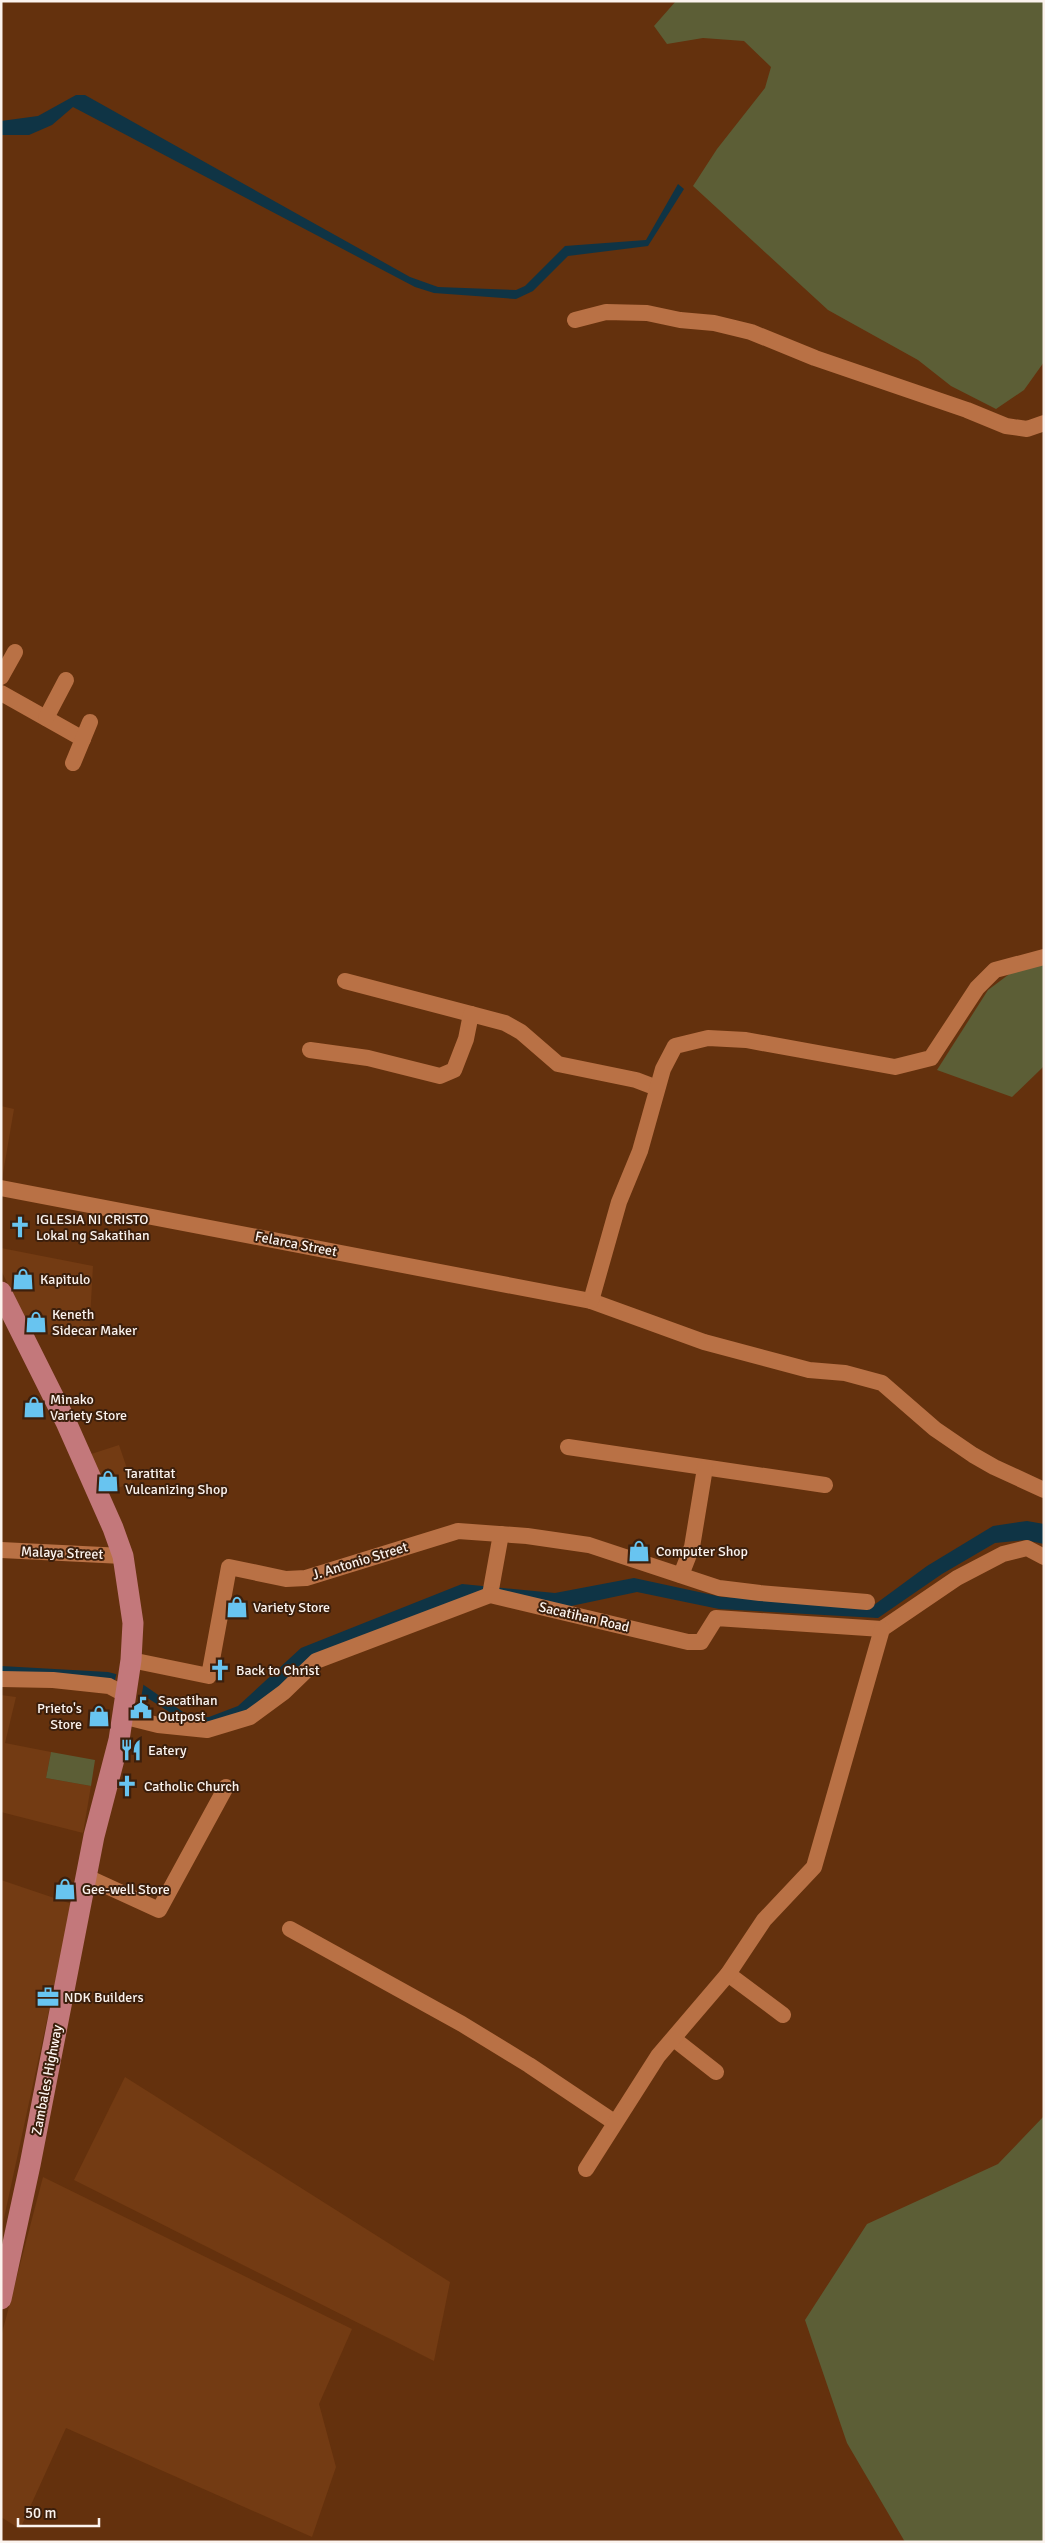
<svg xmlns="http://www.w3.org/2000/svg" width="1045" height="2543" font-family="Signika,sans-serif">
	<rect width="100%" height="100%" fill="#64310d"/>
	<!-- built -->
	<g fill="#733b13">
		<polygon points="1,1106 14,1109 1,1185"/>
		<polygon points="1,1248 93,1266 89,1338 31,1333 1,1270"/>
		<polygon points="119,1445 132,1483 103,1493 88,1455"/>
		<polygon points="1,1695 16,1697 5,1743 51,1752 46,1778 91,1786 83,1833 1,1812"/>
		<polygon points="1,1880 72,1904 1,2232"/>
		<polygon points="125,2077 450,2282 434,2361 74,2180"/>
		<polygon points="43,2177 352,2329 319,2404 336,2467 312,2537 66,2428 20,2529 1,2517 1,2337"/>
	</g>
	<!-- green -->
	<g fill="#5c5e36">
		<polygon points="676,1 1044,1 1044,362 1024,390 996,409 951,386 918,360 828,310 693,186 717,149 765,88 771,67 744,41 703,38 667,44 654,26"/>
		<polygon points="1044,963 1044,1066 1041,1069 1012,1097 937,1070 988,990 1012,972"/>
		<polygon points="51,1752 95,1760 91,1786 46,1778"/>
		<polygon points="1044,2116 1044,2542 905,2542 847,2443 805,2320 867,2224 998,2164"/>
	</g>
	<!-- water -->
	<g fill="#0f3445">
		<polygon points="76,95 85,95 410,277 438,287 516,290 525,286 565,246 646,240 678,184 684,189 648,246 568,256 533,291 516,299 434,293 415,287 73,107 52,125 29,135 1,135 1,121 38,116"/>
		<polygon points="1027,1521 1044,1524 1044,1544 1025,1540 995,1543 942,1574 878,1618 719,1609 637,1592 557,1609 478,1599 313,1657 246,1716 208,1727 183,1721 146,1697 129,1690 1,1677 1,1666 108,1672 135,1679 192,1718 209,1717 238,1706 301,1648 462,1584 555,1593 634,1578 722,1597 874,1605 927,1566 993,1526"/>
	</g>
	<!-- pier -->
	<polygon fill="#64310d" points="117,1672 136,1677 144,1682 141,1698 113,1687"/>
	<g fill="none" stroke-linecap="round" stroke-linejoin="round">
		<!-- minor -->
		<g stroke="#b97145" stroke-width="16">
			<polyline points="575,320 606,312 647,313 680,320 714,323 751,332 815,358 967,410 1006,426 1027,429 1044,423"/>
			<polyline points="1,677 15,652"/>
			<polyline points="1,693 83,739"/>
			<polyline points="46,718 66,680"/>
			<polyline points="73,763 90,722"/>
			<polyline points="345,981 471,1014"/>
			<polyline points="310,1050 368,1058 440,1076 454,1070 466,1039 471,1014 505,1023 521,1032 558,1064 636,1080 657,1088"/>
			<polyline points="1,1188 591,1301 704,1342 809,1370 845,1373 882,1383 935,1429 973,1455 994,1467 1044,1490"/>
			<polyline points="591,1301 619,1202 640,1151 663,1069 675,1046 708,1038 746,1040 895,1067 931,1058 977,988 995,970 1044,957"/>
			<polyline points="568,1447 825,1485"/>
			<polyline points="1,1550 123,1556"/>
			<polyline points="681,1575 692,1547 705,1468"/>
			<polyline points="490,1595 501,1534"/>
			<polyline points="131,1660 209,1676 229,1567 286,1579 306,1578 458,1531 527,1536 589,1545 719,1588 760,1593 867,1602"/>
			<polyline points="1,1679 53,1680 109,1686 126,1695"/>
			<polyline points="122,1716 158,1725 207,1730 250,1717 284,1692 316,1661 490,1595 688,1642 701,1642 716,1618 882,1629 957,1578 1003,1554 1027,1548 1044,1557"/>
			<polyline points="87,1877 159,1910 226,1787"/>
			<polyline points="290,1929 462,2024 529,2065 614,2122"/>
			<polyline points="728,1974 783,2015"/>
			<polyline points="674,2039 716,2072"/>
			<polyline points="586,2169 658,2056 728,1974 764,1920 814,1867 882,1629"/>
		</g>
		<!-- major -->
		<polyline stroke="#c3787b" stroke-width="21" points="1,1292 66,1422 113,1528 123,1556 133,1623 131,1660 119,1740 94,1836 30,2165 1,2299"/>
	</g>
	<!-- icons -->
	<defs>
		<g id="church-bare" transform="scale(1.725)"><path d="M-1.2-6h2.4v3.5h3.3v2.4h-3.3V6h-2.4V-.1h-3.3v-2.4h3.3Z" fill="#68c4f0" stroke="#3c1f0c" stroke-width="2.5" paint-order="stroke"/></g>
		<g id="shop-bare" transform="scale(1.725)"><path d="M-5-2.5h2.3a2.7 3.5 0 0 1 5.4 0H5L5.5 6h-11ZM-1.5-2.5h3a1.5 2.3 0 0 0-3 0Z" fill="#68c4f0" stroke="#3c1f0c" stroke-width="2.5" paint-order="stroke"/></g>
		<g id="civic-bare" transform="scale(1.725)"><path d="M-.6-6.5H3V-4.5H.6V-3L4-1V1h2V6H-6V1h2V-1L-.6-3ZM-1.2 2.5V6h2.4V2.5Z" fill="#68c4f0" stroke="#3c1f0c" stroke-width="2.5" paint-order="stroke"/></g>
		<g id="restaurant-bare" transform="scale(1.725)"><path d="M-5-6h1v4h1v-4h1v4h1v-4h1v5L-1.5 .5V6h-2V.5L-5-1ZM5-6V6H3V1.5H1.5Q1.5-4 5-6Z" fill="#68c4f0" stroke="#3c1f0c" stroke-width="2.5" paint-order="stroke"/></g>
		<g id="office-bare" transform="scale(1.725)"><path d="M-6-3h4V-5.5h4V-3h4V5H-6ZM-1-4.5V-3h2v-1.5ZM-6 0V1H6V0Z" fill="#68c4f0" stroke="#3c1f0c" stroke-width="2.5" paint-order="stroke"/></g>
	</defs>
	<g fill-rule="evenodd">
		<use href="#church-bare" x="20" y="1227"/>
		<use href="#shop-bare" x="23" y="1279"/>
		<use href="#shop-bare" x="36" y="1322"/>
		<use href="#shop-bare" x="34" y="1407"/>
		<use href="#shop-bare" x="108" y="1481"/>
		<use href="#shop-bare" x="639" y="1551"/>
		<use href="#shop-bare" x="237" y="1607"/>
		<use href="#church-bare" x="220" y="1670"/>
		<use href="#civic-bare" x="141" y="1708"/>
		<use href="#shop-bare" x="99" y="1716"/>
		<use href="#restaurant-bare" x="131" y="1750"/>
		<use href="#church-bare" x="127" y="1786"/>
		<use href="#shop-bare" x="65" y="1889"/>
		<use href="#office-bare" x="48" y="1997"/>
	</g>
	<g text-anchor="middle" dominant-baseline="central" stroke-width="4" stroke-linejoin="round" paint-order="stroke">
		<!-- poi labels -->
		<g font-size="14" fill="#fbf3ee" stroke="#3c1f0c" text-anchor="start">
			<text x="36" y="1219">IGLESIA NI CRISTO<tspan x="36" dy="16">Lokal ng Sakatihan</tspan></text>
			<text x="40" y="1279">Kapitulo</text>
			<text x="52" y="1314">Keneth<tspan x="52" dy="16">Sidecar Maker</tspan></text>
			<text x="50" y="1399">Minako<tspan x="50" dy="16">Variety Store</tspan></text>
			<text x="125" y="1473">Taratitat<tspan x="125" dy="16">Vulcanizing Shop</tspan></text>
			<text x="656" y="1551">Computer Shop</text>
			<text x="253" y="1607">Variety Store</text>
			<text x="236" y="1670">Back to Christ</text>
			<text x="158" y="1700">Sacatihan<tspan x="158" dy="16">Outpost</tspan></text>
			<text x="82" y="1708" text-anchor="end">Prieto's<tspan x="82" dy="16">Store</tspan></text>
			<text x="148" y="1750">Eatery</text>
			<text x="144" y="1786">Catholic Church</text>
			<text x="82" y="1889">Gee-well Store</text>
			<text x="64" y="1997">NDK Builders</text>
		</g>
		<!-- street labels -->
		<g font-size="14" fill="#fbf3ee" stroke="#3c1f0c">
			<text transform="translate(296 1244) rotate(11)">Felarca Street</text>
			<text transform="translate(62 1553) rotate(2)">Malaya Street</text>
			<text transform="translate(360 1561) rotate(-17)">J. Antonio Street</text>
			<text transform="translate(584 1617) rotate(13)">Sacatihan Road</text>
			<text transform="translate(47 2080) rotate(-79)">Zambales Highway</text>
		</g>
	</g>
	<!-- border -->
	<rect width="1045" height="2543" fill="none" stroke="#fbf3ee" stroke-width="5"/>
	<!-- scale -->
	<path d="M18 2518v8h81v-8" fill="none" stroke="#fbf3ee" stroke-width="2.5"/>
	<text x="25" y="2518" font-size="15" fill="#fbf3ee" stroke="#3c1f0c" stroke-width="4" paint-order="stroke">50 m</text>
</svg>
